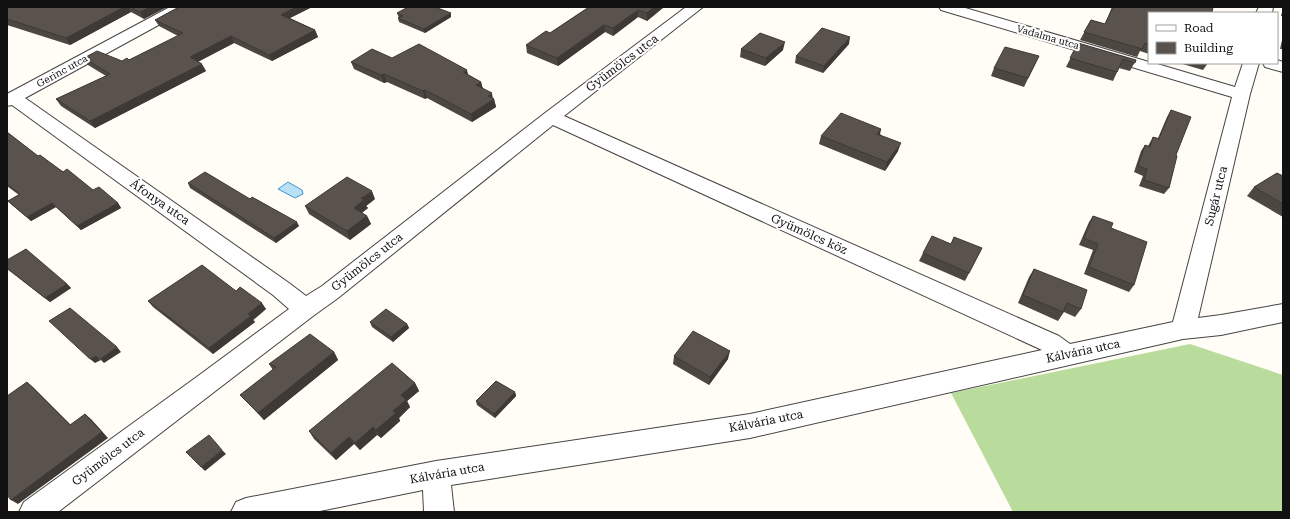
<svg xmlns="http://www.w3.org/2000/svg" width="1290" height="519" font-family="'Roboto Serif',serif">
	<rect width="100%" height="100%" fill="#fffdf5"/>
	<!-- forest -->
	<polygon fill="#b9dc9c" points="1190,344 1283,375 1283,512 1013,512 951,393"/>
	<!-- water -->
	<polygon fill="#b9e0f7" stroke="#3f96cf" points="288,182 302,190 303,194 295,198 278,189"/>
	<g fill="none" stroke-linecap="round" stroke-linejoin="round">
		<!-- street casing -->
		<g stroke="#444" stroke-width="2">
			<g id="street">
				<polygon points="170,7 188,7 186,10 25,98 289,283 306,296 322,286 545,113 686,7 703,7 564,116 1059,336 1070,344 1173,322 1232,97 941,10 939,7 962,7 1149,62 1149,63 1154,63 1235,87 1243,63 1259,63 1250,94 1198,318 1221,315 1283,304 1283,322 1221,335 1183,339 750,438 451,485 454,512 424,512 423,490 315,512 231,512 236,502 246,498 436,461 750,414 1042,350 553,125 338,298 313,316 58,512 19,512 24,502 198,376 289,309 273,295 12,105 7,106 7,94"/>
				<polygon points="1259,7 1273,7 1272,13 1256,13"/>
				<polygon points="1277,60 1283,62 1283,72 1265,67 1263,63 1277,63"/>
			</g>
		</g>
		<!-- street -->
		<use href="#street" fill="#fff" fill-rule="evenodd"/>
	</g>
	<!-- wall -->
	<g fill="#4d4742">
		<polygon points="7,7 167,7 144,19 131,12 70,45 7,25"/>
		<polygon points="179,7 312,7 290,18 315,30 318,37 272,61 234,43 198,62 206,71 95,128 61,106 56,99 106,76 88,65 84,58 122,61 129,60 178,36 159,26 155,20"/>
		<polygon points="589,7 664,7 647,21 638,17 613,36 605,32 558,66 527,53 526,45 550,33"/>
		<polygon points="1112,7 1213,7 1149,13 1149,54 1140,51 1137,57 1080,40 1091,20 1105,24"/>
		<polygon points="1283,8 1283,16 1281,16"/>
		<polygon points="397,13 451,13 451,17 425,33 399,22 398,18 399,18"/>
		<polygon points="1283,36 1283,49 1280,49"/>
		<polygon points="1078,43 1136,60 1130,71 1119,68 1113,81 1066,67"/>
		<polygon points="849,44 823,73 795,63 796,56"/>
		<polygon points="741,49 783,50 765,66 740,57"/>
		<polygon points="1039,56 1024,87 991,76 994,68"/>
		<polygon points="392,58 469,75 481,82 483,89 494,99 496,107 472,122 427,98 425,99 387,82 384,83 354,69 351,62"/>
		<polygon points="1179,63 1208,63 1203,70"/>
		<polygon points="1171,110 1176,155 1169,188 1164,194 1139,186 1143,176 1134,172 1141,151 1145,145 1148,146 1153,137 1158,138 1167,117"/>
		<polygon points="881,129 880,134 898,151 885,171 819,144 821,136"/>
		<polygon points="7,132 38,156 93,190 118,203 121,208 81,230 56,207 31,221 12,205 8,201 19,195 7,186"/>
		<polygon points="1283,176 1283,217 1247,196 1254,187"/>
		<polygon points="188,183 250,199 299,226 276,243 190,188"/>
		<polygon points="375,199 366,206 368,208 362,213 367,216 371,224 350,240 309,214 305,206"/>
		<polygon points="1093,216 1111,228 1134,285 1129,292 1084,274 1093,250 1079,245 1089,222"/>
		<polygon points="951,244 982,248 965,281 919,261 923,253"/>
		<polygon points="7,260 67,284 71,288 50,302 7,269"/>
		<polygon points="1034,269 1081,309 1075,317 1064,312 1058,321 1018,303 1029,277"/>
		<polygon points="236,291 266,309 253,320 255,322 213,354 153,307 148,301"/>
		<polygon points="370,322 407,324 409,328 393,342 372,327"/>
		<polygon points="334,352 338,360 264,420 247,402 240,395 273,370 269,364"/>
		<polygon points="674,356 728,359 709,385 673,364"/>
		<polygon points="415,383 419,391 407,401 410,407 399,418 400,421 381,438 377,435 360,450 354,444 336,460 314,439 309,431"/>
		<polygon points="515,392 516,396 495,418 477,405 476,401"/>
	</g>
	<!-- shaded-wall -->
	<g fill="#3f3936">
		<polygon points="124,7 128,7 131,12 70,45 66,38"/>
		<polygon points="150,7 167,7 144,19 140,12"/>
		<polygon points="296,7 312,7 284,21 281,15"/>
		<polygon points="654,7 664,7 647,21 647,13"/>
		<polygon points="638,10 638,17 613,36 613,28"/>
		<polygon points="451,13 451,17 425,33 424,29"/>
		<polygon points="604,25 605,32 558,66 557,58"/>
		<polygon points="315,30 318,37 272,61 269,55"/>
		<polygon points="231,36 234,43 193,64 190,57"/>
		<polygon points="850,37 849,44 823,73 824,66"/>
		<polygon points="785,42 783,50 765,66 766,58"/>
		<polygon points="202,64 206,71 95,128 90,121"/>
		<polygon points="467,70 469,78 463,72"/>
		<polygon points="384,74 387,82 384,83 381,75"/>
		<polygon points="481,82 483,90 476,85"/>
		<polygon points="425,90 427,98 425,99 423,91"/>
		<polygon points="492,93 493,100 494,99 496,107 472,122 471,114 488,96"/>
		<polygon points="881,129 879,137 877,134"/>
		<polygon points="901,143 898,151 885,171 887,162"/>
		<polygon points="372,191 375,199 366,206 368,208 357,216 354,208 361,198"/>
		<polygon points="52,203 56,207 31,221 27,217"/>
		<polygon points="118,203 121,208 81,230 77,226"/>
		<polygon points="367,216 371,224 350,240 347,231"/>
		<polygon points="297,222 299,226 276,243 274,238"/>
		<polygon points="67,284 71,288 50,302 45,298"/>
		<polygon points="262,303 266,309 253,320 255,322 213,354 209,348 248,314"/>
		<polygon points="407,324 409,328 393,342 391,337"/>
		<polygon points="117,347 121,352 104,363 100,359"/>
		<polygon points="730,351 728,359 709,385 710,377"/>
		<polygon points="334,352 338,360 264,420 258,413"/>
		<polygon points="96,356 101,360 95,363 90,359"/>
		<polygon points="27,382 33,387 76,430 70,425"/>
		<polygon points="415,383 419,391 407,401 410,407 399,418 400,421 381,438 376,430 393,411 401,395"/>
		<polygon points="515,392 516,396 495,418 494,414"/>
		<polygon points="85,414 91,419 108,438 18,504 11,500"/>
		<polygon points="373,427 377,435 360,450 355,443"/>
		<polygon points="349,437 354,444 336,460 331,453"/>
		<polygon points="222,450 226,454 205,471 201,467"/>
	</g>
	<!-- building -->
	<g fill="#5a524d" stroke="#3f3936">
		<polygon points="7,7 124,7 66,38 7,19"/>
		<polygon points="130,7 150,7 140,12"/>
		<polygon points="179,7 296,7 281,15 315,30 269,55 231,36 190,57 202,64 90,121 56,99 110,74 84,58 97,51 122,61 127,58 129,60 183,33 155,20"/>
		<polygon points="408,7 435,7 451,13 424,29 398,18 403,16 397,13"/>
		<polygon points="589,7 654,7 647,13 638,10 613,28 604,25 557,58 526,45 546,31 550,33"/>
		<polygon points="1113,7 1213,7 1212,13 1149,13 1149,45 1145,43 1142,49 1084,32 1091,20 1105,24"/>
		<polygon points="822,28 850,37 824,66 796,56"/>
		<polygon points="760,33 785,42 766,58 741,49"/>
		<polygon points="1078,43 1136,60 1135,63 1123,59 1117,72 1070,58"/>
		<polygon points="419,44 467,70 463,72 481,82 476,85 492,93 488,96 494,99 471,114 425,90 423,91 384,74 381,75 351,62 372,49 392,58"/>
		<polygon points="1005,47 1039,56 1028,78 994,68"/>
		<polygon points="1171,110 1191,117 1176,155 1177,156 1169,188 1144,180 1147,169 1138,166 1145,145 1150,147 1153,137 1159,139"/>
		<polygon points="841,113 881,129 877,134 901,143 887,162 821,136"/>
		<polygon points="7,132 38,156 40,155 63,172 67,169 93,190 99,187 118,203 77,226 52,203 27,217 8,201 20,194 7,184"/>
		<polygon points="205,172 250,199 252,197 297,222 274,238 188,183"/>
		<polygon points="1277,173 1283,176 1283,204 1254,187"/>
		<polygon points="347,177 372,191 361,198 364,200 354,208 367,216 347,231 305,206"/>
		<polygon points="1093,216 1113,223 1111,228 1147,242 1134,285 1089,267 1098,244 1084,238"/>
		<polygon points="932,236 951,244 954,237 982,248 969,273 923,253"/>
		<polygon points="26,249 67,284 45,298 7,268 7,260"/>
		<polygon points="202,265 236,291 240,287 262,303 248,314 251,316 209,348 148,301"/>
		<polygon points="1034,269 1087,290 1081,309 1067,303 1063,312 1023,295"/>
		<polygon points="70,308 117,347 100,359 96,356 90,359 49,321"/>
		<polygon points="386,309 407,324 391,337 370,322"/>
		<polygon points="693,331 730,351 710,377 674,356"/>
		<polygon points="310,334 334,352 258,413 240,395 276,367 269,364"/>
		<polygon points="392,363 415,383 401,395 406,400 393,411 396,413 376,430 373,427 355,443 349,437 331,453 309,431"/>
		<polygon points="496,381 515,392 494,414 476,401"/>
		<polygon points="27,382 70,425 85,414 102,432 11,500 7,495 7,396"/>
		<polygon points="209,435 222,450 201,467 186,452"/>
	</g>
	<g text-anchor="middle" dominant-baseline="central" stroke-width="4" stroke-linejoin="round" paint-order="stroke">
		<!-- far-street labels -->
		<g font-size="10" fill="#111" stroke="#fff">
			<text transform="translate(1048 37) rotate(16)">Vadalma utca</text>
			<text transform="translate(62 71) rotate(-29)">Gerinc utca</text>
		</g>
		<!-- street labels -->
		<g font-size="12" fill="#111" stroke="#fff">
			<text transform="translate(622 63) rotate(-37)">Gyümölcs utca</text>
			<text transform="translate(1216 196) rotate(-76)">Sugár utca</text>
			<text transform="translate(160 202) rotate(35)">Áfonya utca</text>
			<text transform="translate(809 234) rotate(24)">Gyümölcs köz</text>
			<text transform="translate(367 262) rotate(-38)">Gyümölcs utca</text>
			<text transform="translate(1083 351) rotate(-12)">Kálvária utca</text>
			<text transform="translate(766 421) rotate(-11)">Kálvária utca</text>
			<text transform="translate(108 457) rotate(-37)">Gyümölcs utca</text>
			<text transform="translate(447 473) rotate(-10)">Kálvária utca</text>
		</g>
	</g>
	<!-- border -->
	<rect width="1290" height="519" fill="none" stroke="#111111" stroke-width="16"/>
	<!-- legend -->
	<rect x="1148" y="12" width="130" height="52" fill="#ffffff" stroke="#a0a0a0"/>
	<rect x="1156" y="25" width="20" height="6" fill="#ffffff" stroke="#a0a0a0"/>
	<text x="1184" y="32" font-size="12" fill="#111111">Road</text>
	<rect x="1156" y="42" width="20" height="12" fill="#5a524d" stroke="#a0a0a0"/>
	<text x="1184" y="52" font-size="12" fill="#111111">Building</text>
</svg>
